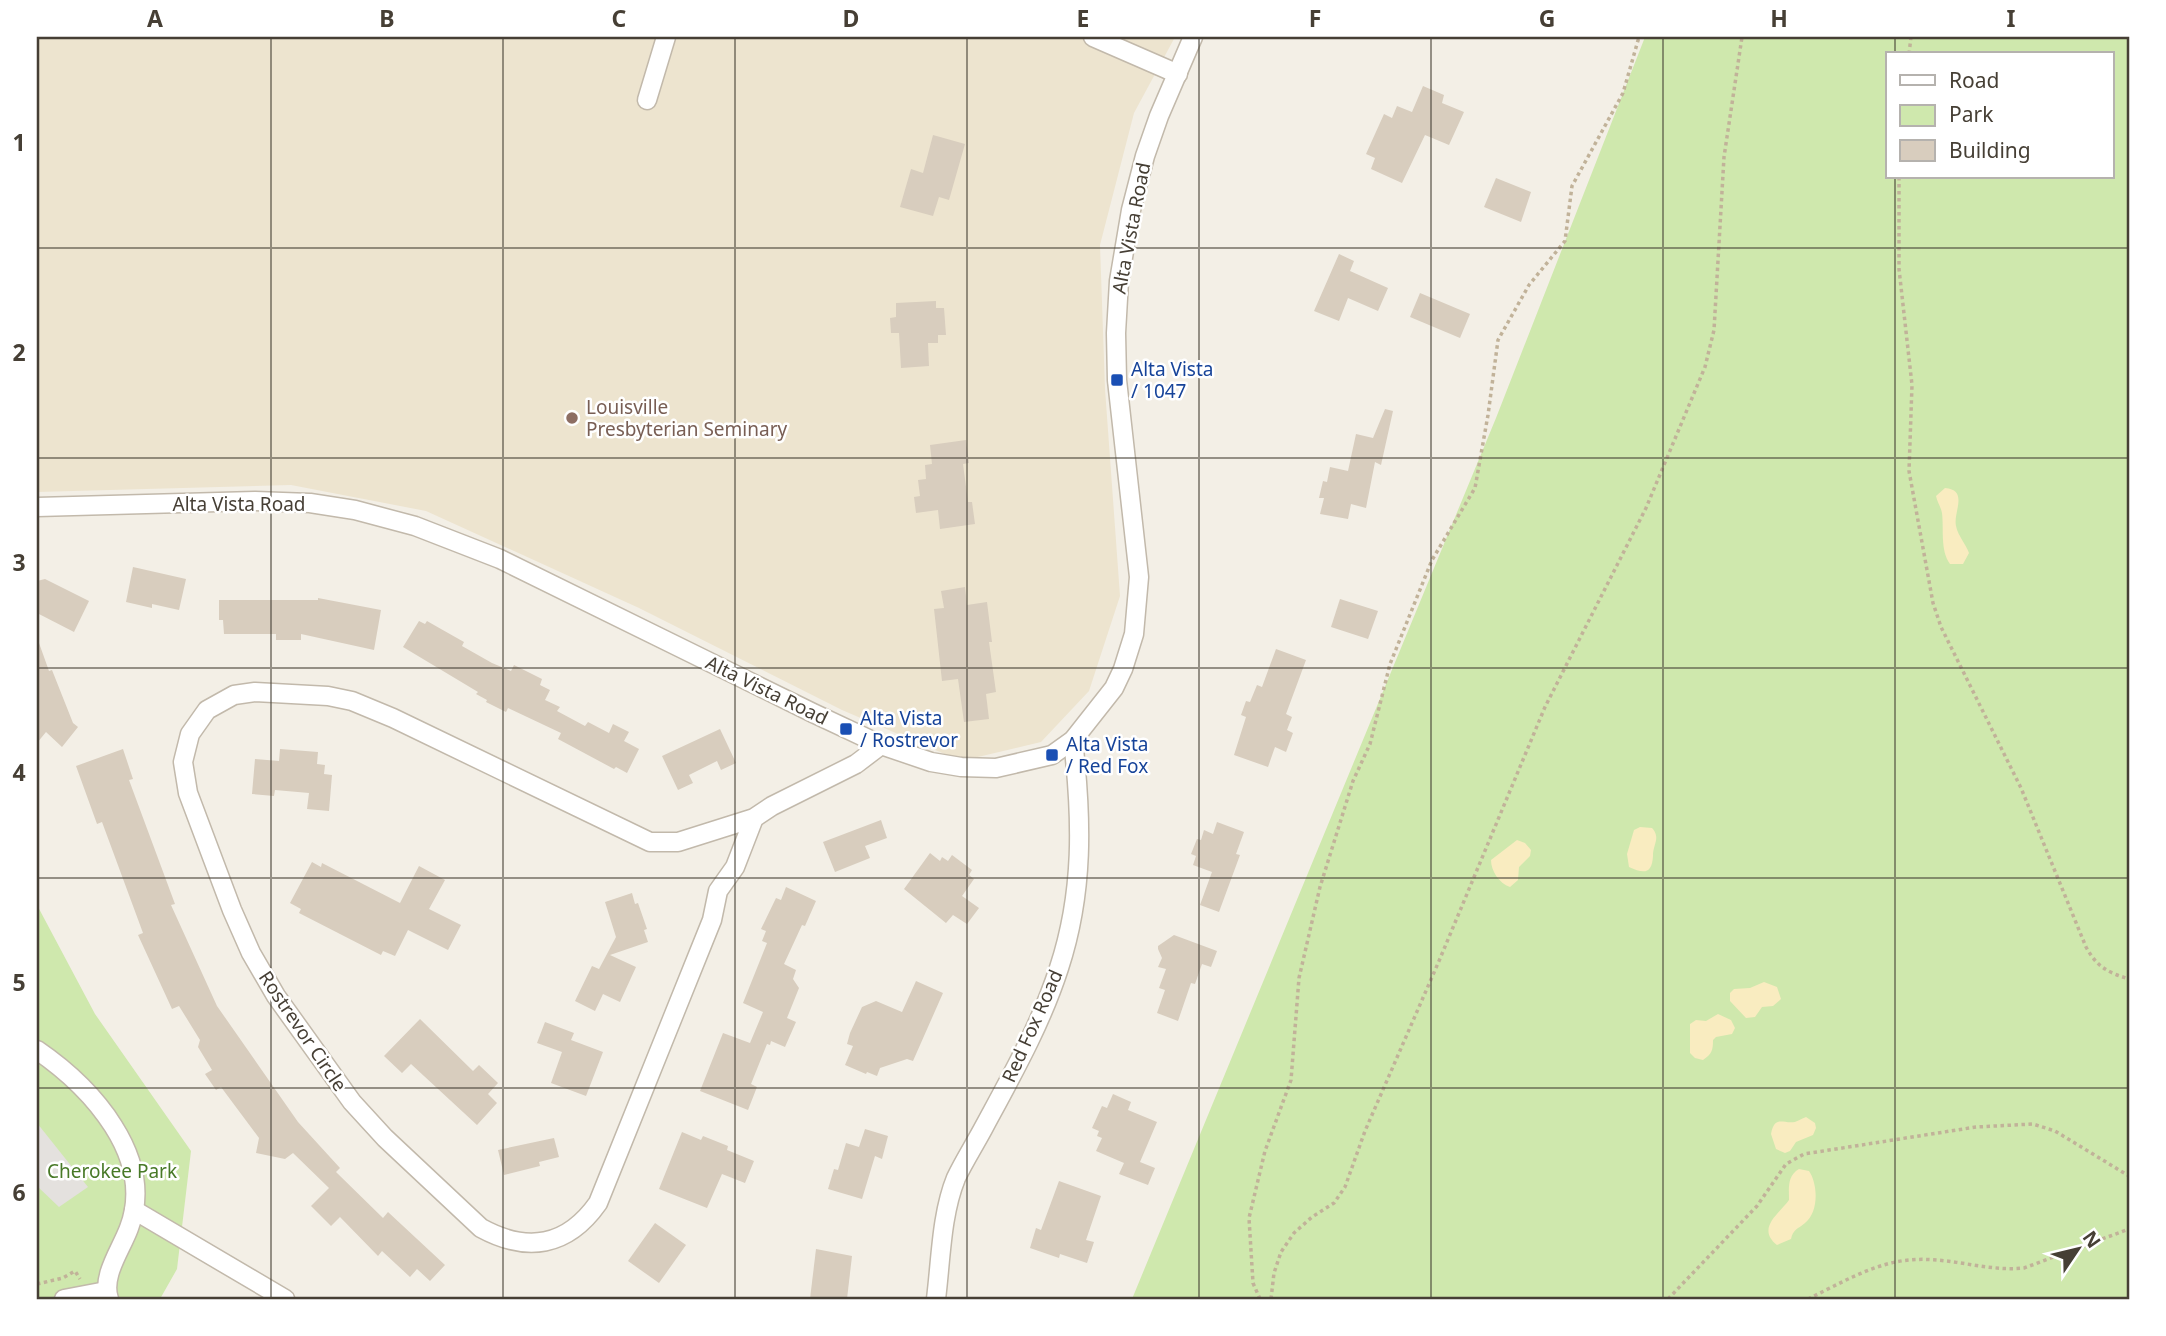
<svg xmlns="http://www.w3.org/2000/svg" width="2166" height="1336" font-family="'Noto Sans',sans-serif">
	<rect width="100%" height="100%" fill="#f3efe6"/>
	<!-- education -->
	<polygon fill="#ede4cf" points="37,37 1175,37 1134,113 1100,245 1105,389 1120,596 1089,691 1041,742 961,761 842,710 639,608 426,511 291,485 37,492"/>
	<!-- green -->
	<g fill="#cfe8ad" fill-rule="evenodd">
		<path d="M 1645,37 L 2129,37 L 2129,1299 L 1132,1299 L 1496,418 ZM 1888,54 L 2112,54 L 2112,177 L 1888,177 Z"/>
		<polygon points="37,905 95,1014 191,1151 177,1269 160,1299 37,1299"/>
	</g>
	<!-- sand -->
	<g fill="#f9ecc0">
		<path d="M 1945,488 C 1969,490 1953,512 1956,526 C 1958,536 1966,544 1969,553 L 1963,564 L 1950,564 C 1940,550 1944,529 1942,513 C 1941,507 1937,502 1936,496 Z"/>
		<path d="M 1640,827 L 1652,828 C 1661,838 1653,844 1653,856 C 1652,874 1644,874 1629,867 L 1627,854 L 1634,830 Z"/>
		<path d="M 1517,840 L 1525,843 L 1531,850 L 1530,856 L 1519,867 L 1518,880 L 1510,887 C 1499,883 1491,871 1491,860 Z"/>
		<polygon points="1764,982 1777,987 1781,999 1773,1006 1762,1007 1755,1017 1746,1018 1730,1001 1730,993 1734,989 1750,988"/>
		<path d="M 1718,1014 L 1731,1020 L 1735,1028 L 1732,1034 L 1716,1037 L 1713,1040 C 1713,1050 1712,1054 1703,1060 L 1695,1058 L 1690,1053 L 1690,1024 L 1696,1020 L 1706,1021 Z"/>
		<path d="M 1806,1117 L 1815,1123 L 1816,1128 L 1813,1135 L 1796,1142 L 1790,1151 L 1785,1153 L 1776,1149 L 1771,1134 C 1775,1115 1782,1124 1795,1122 C 1795,1122 1806,1117 1806,1117 Z"/>
		<path d="M 1799,1169 L 1809,1171 C 1818,1184 1819,1212 1805,1223 C 1798,1229 1793,1229 1791,1239 L 1777,1245 C 1756,1228 1779,1214 1789,1200 C 1789,1188 1787,1176 1799,1169 Z"/>
	</g>
	<!-- parking -->
	<polygon fill="#e4e1de" points="37,1123 88,1187 59,1207 37,1186"/>
	<!-- building -->
	<g fill="#d8cdbe">
		<polygon points="1423,86 1444,95 1442,103 1464,112 1449,145 1425,135 1402,183 1371,169 1375,158 1366,154 1384,114 1392,118 1397,106 1412,112"/>
		<polygon points="933,135 965,144 949,200 939,197 933,216 900,207 911,169 923,173"/>
		<polygon points="1496,178 1531,192 1521,222 1484,207"/>
		<polygon points="1339,254 1354,261 1350,271 1388,288 1378,311 1348,298 1339,321 1314,311"/>
		<polygon points="1420,293 1470,314 1460,338 1410,317"/>
		<polygon points="936,301 936,308 944,308 946,335 938,335 938,343 928,343 929,366 901,368 899,333 891,333 890,318 896,317 896,303"/>
		<polygon points="1385,409 1393,411 1381,465 1375,462 1366,508 1351,504 1348,519 1320,514 1324,498 1319,498 1323,481 1327,482 1330,467 1348,471 1356,434 1373,438"/>
		<polygon points="966,440 969,463 963,464 968,502 972,502 975,524 940,529 938,510 916,513 914,497 920,496 918,480 926,479 925,465 932,464 930,445"/>
		<polygon points="133,567 186,579 179,610 152,604 152,608 126,602"/>
		<polygon points="45,579 89,601 74,632 37,613 37,581"/>
		<polygon points="965,587 967,605 987,602 992,642 989,642 996,692 986,694 989,719 964,722 958,679 942,681 934,609 944,608 941,591"/>
		<polygon points="318,598 381,610 374,650 301,634 301,640 276,640 276,634 224,634 223,620 219,620 219,600 318,600"/>
		<polygon points="1340,599 1378,611 1368,639 1331,627"/>
		<polygon points="419,621 425,624 427,621 441,629 464,642 462,646 492,663 511,671 514,665 542,679 540,685 550,690 545,700 560,707 557,711 585,726 588,722 609,733 613,724 629,732 624,741 639,749 627,773 616,767 614,769 558,739 561,733 508,708 506,712 486,702 487,700 476,694 478,692 403,647"/>
		<polygon points="37,643 39,643 49,671 52,670 73,723 78,727 62,747 46,732 37,743"/>
		<polygon points="1276,649 1306,660 1286,714 1292,717 1287,730 1293,733 1286,752 1275,747 1268,767 1234,755 1246,717 1241,715 1246,701 1250,702 1257,685 1262,687"/>
		<polygon points="720,729 736,763 721,770 717,761 689,775 693,783 678,790 662,756"/>
		<polygon points="123,749 133,779 129,780 175,904 171,905 217,1006 298,1122 340,1168 336,1172 383,1218 388,1212 445,1265 430,1281 417,1269 410,1277 382,1251 378,1256 340,1217 331,1226 311,1206 329,1188 293,1153 285,1159 256,1153 259,1138 221,1087 216,1090 205,1074 212,1070 198,1047 200,1040 179,1006 172,1009 138,935 143,933 102,822 97,824 76,766"/>
		<polygon points="280,749 318,752 317,764 325,765 324,774 332,775 329,811 307,809 309,793 275,790 274,796 252,794 255,759 279,761"/>
		<polygon points="881,820 887,838 865,846 870,858 835,872 823,842"/>
		<polygon points="1217,822 1244,832 1236,854 1240,855 1219,912 1200,905 1212,872 1193,865 1196,856 1191,854 1197,839 1201,840 1204,830 1213,834"/>
		<polygon points="930,853 940,861 942,857 948,861 952,855 972,870 969,875 974,879 962,896 979,908 967,924 953,915 946,923 904,889"/>
		<polygon points="312,862 321,867 322,863 400,903 419,866 445,880 429,909 461,925 448,950 408,930 395,956 383,951 381,955 299,913 301,909 290,903"/>
		<polygon points="786,887 816,901 805,926 802,925 784,964 796,970 793,979 799,988 787,1018 796,1022 785,1047 771,1041 770,1045 767,1044 751,1084 757,1087 748,1110 700,1091 723,1033 750,1043 763,1012 743,1003 767,943 762,941 766,931 761,929 776,898 781,900"/>
		<polygon points="632,893 635,904 638,903 647,929 644,930 648,942 610,955 636,967 620,1002 603,994 595,1011 575,1001 592,966 599,969 616,937 605,902"/>
		<polygon points="1174,935 1217,951 1211,967 1202,964 1195,984 1191,983 1178,1021 1157,1013 1165,990 1159,988 1166,969 1158,967 1162,958 1158,949 1158,946"/>
		<polygon points="916,981 943,993 913,1061 907,1059 880,1068 877,1076 867,1072 866,1074 845,1065 853,1046 847,1044 850,1033 862,1007 876,1001 902,1012"/>
		<polygon points="420,1019 473,1071 479,1065 498,1083 488,1094 497,1103 477,1125 411,1064 402,1073 384,1056"/>
		<polygon points="545,1022 574,1033 571,1040 603,1052 586,1096 551,1083 562,1052 537,1043"/>
		<polygon points="1113,1094 1131,1102 1128,1110 1157,1122 1140,1162 1155,1168 1148,1185 1119,1174 1124,1163 1096,1151 1102,1138 1097,1136 1099,1131 1092,1128 1102,1106 1107,1108"/>
		<polygon points="865,1129 888,1136 882,1159 875,1156 862,1199 828,1189 834,1169 838,1170 846,1143 859,1147"/>
		<polygon points="682,1132 701,1140 703,1136 728,1146 727,1150 754,1161 745,1183 722,1174 707,1208 659,1189"/>
		<polygon points="554,1138 559,1157 539,1162 540,1166 504,1175 498,1150"/>
		<polygon points="1059,1181 1101,1196 1086,1240 1094,1242 1087,1263 1060,1254 1059,1258 1030,1248 1036,1228 1041,1230"/>
		<polygon points="655,1223 686,1245 659,1283 628,1261"/>
		<polygon points="816,1249 852,1256 847,1299 810,1299"/>
	</g>
	<g fill="none" stroke-linecap="round" stroke-linejoin="round">
		<!-- street casing -->
		<g stroke="#c2b9ab" stroke-width="21">
			<g id="street">
				<polyline points="1093,37 1178,74"/>
				<polyline points="647,100 666,37"/>
				<polyline points="37,507 255,501 310,503 355,510 415,526 500,559 813,713 881,745 931,762 961,767 996,768 1052,755 1073,740 1114,688 1123,669 1134,634 1139,577 1117,380 1116,333 1119,281 1131,210 1145,156 1159,116 1193,37"/>
				<path d="M 754,818 L 678,842 L 650,842 L 393,718 L 352,701 L 328,696 L 255,692 L 234,695 L 207,710 L 190,734 L 183,762 L 188,793 L 232,910 L 251,953 L 276,996 L 352,1102 L 385,1138 L 481,1228 C 527,1253 567,1247 598,1203 L 712,920 L 718,891 L 735,867 L 754,818 L 772,806 L 856,764 L 881,745"/>
				<path d="M 37,1050 C 91,1087 156,1157 129,1228 C 121,1250 101,1276 109,1299"/>
				<polyline points="134,1210 285,1299"/>
				<polyline points="64,1299 106,1291"/>
				<path d="M 936,1299 C 941,1260 941,1215 956,1178 C 964,1161 975,1144 984,1127 C 1012,1075 1041,1024 1059,968 C 1084,892 1082,819 1073,740"/>
			</g>
		</g>
		<!-- path -->
		<g stroke="#c1b299" stroke-width="3.5" stroke-dasharray="3.5 3.5" stroke-linecap="butt">
			<polyline points="1909,54 1911,37"/>
			<path d="M 1899,177 L 1899,269 L 1912,385 L 1909,471 L 1933,603 L 1941,627 L 2021,788 L 2086,947 C 2097,967 2107,972 2129,979"/>
			<polyline points="37,1284 63,1278 75,1271 80,1279"/>
			<polyline points="1260,1299 1253,1283 1249,1218 1265,1151 1291,1080 1299,978 1320,887 1353,781 1370,744 1390,664 1432,560 1475,488 1488,415 1498,340 1529,285 1565,241 1572,186 1623,93 1639,37"/>
			<polyline points="1271,1299 1274,1273 1281,1252 1294,1233 1312,1217 1334,1203 1345,1187 1365,1131 1439,961 1545,707 1646,508 1705,367 1714,330 1724,157 1742,37"/>
			<polyline points="1668,1299 1757,1206 1786,1164 1804,1154 1976,1127 2033,1124 2055,1131 2129,1176"/>
			<path d="M 1808,1299 C 1839,1284 1874,1263 1909,1260 C 1948,1256 1986,1272 2024,1268 L 2129,1229"/>
		</g>
		<!-- street -->
		<use href="#street" stroke="#fff" stroke-width="18"/>
	</g>
	<!-- grid -->
	<path fill="none" stroke="#463f35" stroke-width="2" stroke-opacity="0.55" d="M 271,37 L 271,1299M 503,37 L 503,1299M 735,37 L 735,1299M 967,37 L 967,1299M 1199,37 L 1199,1299M 1431,37 L 1431,1299M 1663,37 L 1663,1299M 1895,37 L 1895,54M 1895,177 L 1895,1299M 37,248 L 2129,248M 37,458 L 2129,458M 37,668 L 2129,668M 37,878 L 2129,878M 37,1088 L 2129,1088"/>
	<!-- markers -->
	<g fill="#1a4fb4" stroke="#fff" stroke-width="2.5">
		<rect x="1110" y="373" width="14" height="14" rx="3.5"/>
		<rect x="839" y="722" width="14" height="14" rx="3.5"/>
		<rect x="1045" y="748" width="14" height="14" rx="3.5"/>
	</g>
	<circle fill="#8d6e63" stroke="#fff" stroke-width="2.5" cx="572" cy="418" r="7"/>
	<g text-anchor="middle" dominant-baseline="central" stroke-width="5" stroke-linejoin="round" paint-order="stroke">
		<!-- street labels -->
		<g font-size="19" fill="#463f35" stroke="#fff">
			<text transform="translate(1131 228) rotate(-79)">Alta Vista Road</text>
			<text x="239" y="504">Alta Vista Road</text>
			<text transform="translate(767 690) rotate(26)">Alta Vista Road</text>
			<text transform="translate(1032 1026) rotate(-66)">Red Fox Road</text>
			<text transform="translate(303 1031) rotate(56)">Rostrevor Circle</text>
		</g>
		<!-- transit labels -->
		<g font-size="19" fill="#164399" stroke="#fff" text-anchor="start">
			<text x="1131" y="369">Alta Vista<tspan x="1131" dy="22">/ 1047</tspan></text>
			<text x="860" y="718">Alta Vista<tspan x="860" dy="22">/ Rostrevor</tspan></text>
			<text x="1066" y="744">Alta Vista<tspan x="1066" dy="22">/ Red Fox</tspan></text>
		</g>
		<!-- education labels -->
		<g font-size="19" fill="#785e54" stroke="#fff" text-anchor="start">
			<text x="586" y="407">Louisville<tspan x="586" dy="22">Presbyterian Seminary</tspan></text>
		</g>
		<!-- park labels -->
		<g font-size="19" fill="#487927" stroke="#fff">
			<text x="112" y="1171">Cherokee Park</text>
		</g>
	</g>
	<!-- border -->
	<rect width="2166" height="1336" fill="none" stroke="#ffffff" stroke-width="77"/>
	<!-- legend -->
	<rect x="1886" y="52" width="228" height="126" fill="#ffffff" stroke="#b5b2ae" stroke-width="2"/>
	<rect x="1900" y="75" width="35" height="10" fill="#ffffff" stroke="#b5b2ae" stroke-width="2"/>
	<text x="1949" y="88" font-size="21" fill="#463f35">Road</text>
	<rect x="1900" y="105" width="35" height="21" fill="#cfe8ad" stroke="#b5b2ae" stroke-width="2"/>
	<text x="1949" y="122" font-size="21" fill="#463f35">Park</text>
	<rect x="1900" y="140" width="35" height="21" fill="#d8cdbe" stroke="#b5b2ae" stroke-width="2"/>
	<text x="1949" y="158" font-size="21" fill="#463f35">Building</text>
	<!-- north arrow -->
	<g transform="translate(2078 1249) rotate(55)" stroke="#ffffff" stroke-width="5" paint-order="stroke">
	<path d="M0-5L12 26L0 18L-12 26Z" fill="#463f35"/>
	<text y="-10" font-size="19" font-weight="bold" text-anchor="middle" fill="#463f35">N</text>
	</g>
	<rect x="38" y="38" width="2090" height="1260" fill="none" stroke="#463f35" stroke-width="2.5"/>
	<g font-size="23" text-anchor="middle" font-weight="bold" fill="#463f35">
		<text x="155" y="27">A</text>
		<text x="387" y="27">B</text>
		<text x="619" y="27">C</text>
		<text x="851" y="27">D</text>
		<text x="1083" y="27">E</text>
		<text x="1315" y="27">F</text>
		<text x="1547" y="27">G</text>
		<text x="1779" y="27">H</text>
		<text x="2011" y="27">I</text>
		<text x="19" y="151">1</text>
		<text x="19" y="361">2</text>
		<text x="19" y="571">3</text>
		<text x="19" y="781">4</text>
		<text x="19" y="991">5</text>
		<text x="19" y="1201">6</text>
	</g>
</svg>
